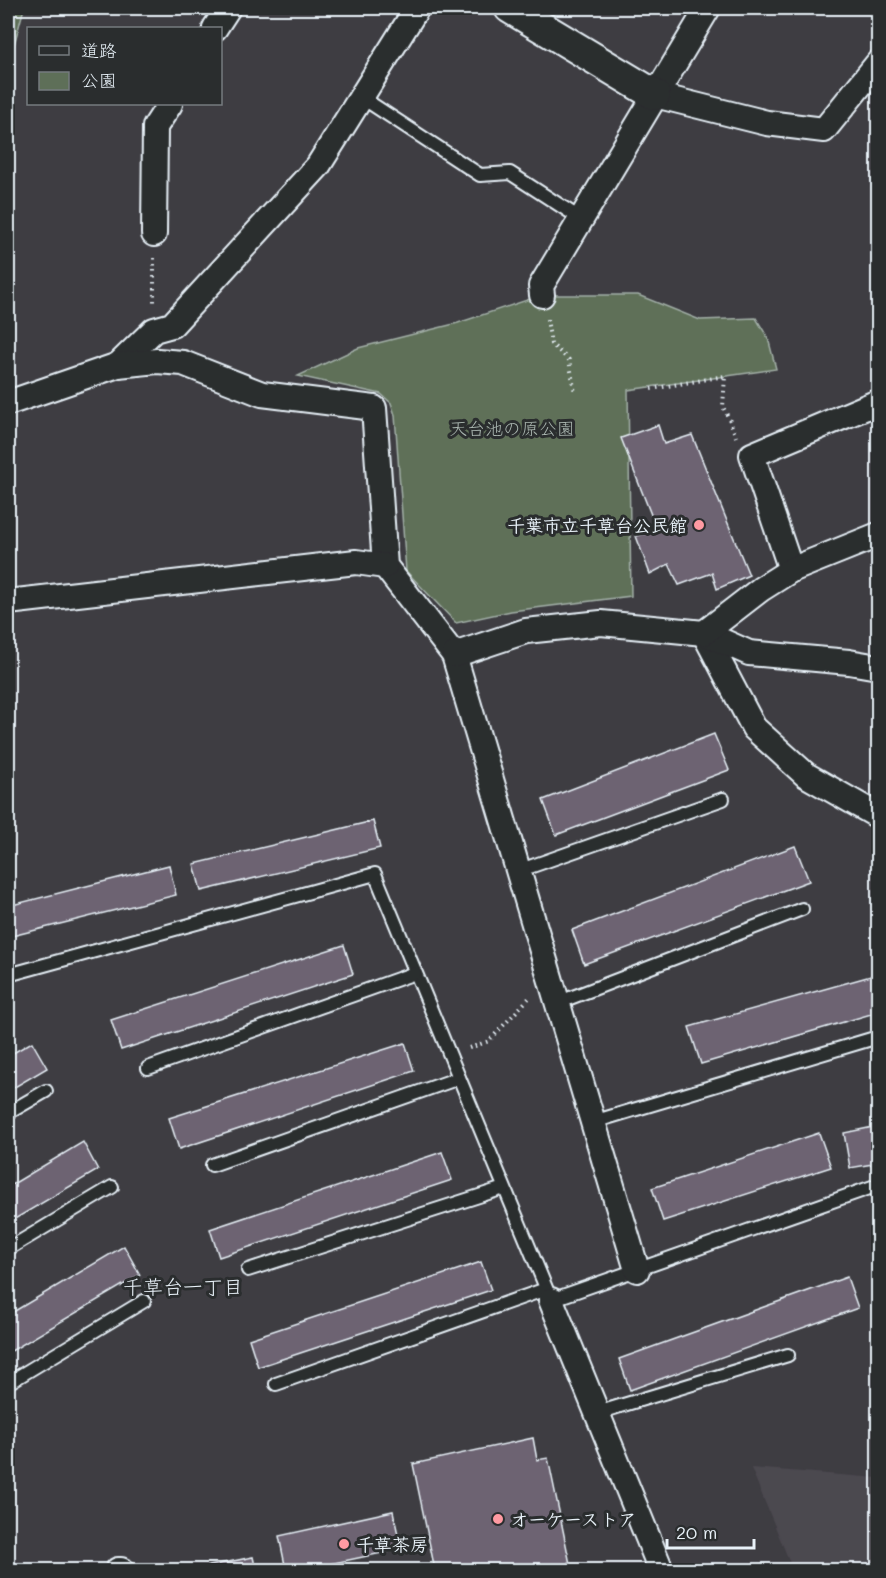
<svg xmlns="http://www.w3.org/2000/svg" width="886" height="1578" font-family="Mali,'Klee One',sans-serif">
	<rect width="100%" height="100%" fill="#3e3d42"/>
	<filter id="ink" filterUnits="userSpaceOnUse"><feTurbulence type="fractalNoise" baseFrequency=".0167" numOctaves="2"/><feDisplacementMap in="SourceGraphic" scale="12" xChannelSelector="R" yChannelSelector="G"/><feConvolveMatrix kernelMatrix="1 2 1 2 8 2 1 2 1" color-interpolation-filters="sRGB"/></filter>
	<g filter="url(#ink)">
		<!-- built -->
		<polygon fill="#4c4850" points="751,1468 878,1478 878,1570 793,1570"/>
		<!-- green -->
		<g fill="#5e6f58" stroke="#a3b0a8" stroke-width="1.5">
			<polygon points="8,8 24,8 8,67"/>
			<polygon points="542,295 638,295 700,320 756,318 768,338 776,369 628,390 631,596 511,611 456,623 406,571 395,415 391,403 381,394 298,376 358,348 458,323"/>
		</g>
		<!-- building -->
		<g fill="#6d6372" stroke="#e8f1f8" stroke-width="1.5">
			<polygon points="658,425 664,444 692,435 749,575 717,589 712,573 679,585 669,564 650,574 636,536 657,530 621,438"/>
			<polygon points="714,734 729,770 556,835 543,800"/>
			<polygon points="373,821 380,848 201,891 194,864"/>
			<polygon points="795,846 809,881 584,964 572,930"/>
			<polygon points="169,865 176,895 8,937 8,906"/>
			<polygon points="344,945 353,974 121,1050 111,1020"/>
			<polygon points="878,974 878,1012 701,1064 689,1027"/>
			<polygon points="32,1042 47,1068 8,1091 8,1056"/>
			<polygon points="405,1043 414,1071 179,1149 169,1118"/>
			<polygon points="878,1126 878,1163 850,1168 844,1133"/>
			<polygon points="819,1133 831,1167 663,1221 652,1188"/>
			<polygon points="83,1142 98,1170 8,1223 8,1187"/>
			<polygon points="442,1152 452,1180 219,1257 210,1229"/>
			<polygon points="124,1246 140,1275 8,1353 8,1315"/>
			<polygon points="481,1262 491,1290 258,1367 249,1339"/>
			<polygon points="847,1277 858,1308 630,1390 619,1359"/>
			<polygon points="533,1438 537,1460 548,1458 570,1564 541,1570 435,1570 413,1464"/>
			<polygon points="393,1511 401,1549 301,1570 286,1570 279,1536"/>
			<polygon points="253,1557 256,1570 190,1570"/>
		</g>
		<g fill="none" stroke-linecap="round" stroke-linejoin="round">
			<!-- service casing -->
			<g stroke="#e8f1f8" stroke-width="16">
				<g id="service">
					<polyline points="361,97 480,175 510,173 581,219"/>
					<polyline points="518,871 723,799"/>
					<polyline points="8,975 375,874 551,1300 878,1185"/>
					<polyline points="557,1003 802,909"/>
					<polyline points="148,1068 415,973"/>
					<polyline points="8,1113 46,1091"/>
					<polyline points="593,1122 878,1037"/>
					<polyline points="212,1165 459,1078"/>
					<polyline points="8,1249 112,1187"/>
					<polyline points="248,1270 504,1188"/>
					<polyline points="8,1383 144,1301"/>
					<polyline points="276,1384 546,1289"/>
					<polyline points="597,1413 788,1355"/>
				</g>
			</g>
			<!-- minor casing -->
			<g stroke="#e8f1f8" stroke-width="28">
				<g id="minor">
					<polyline points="215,28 228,8"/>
					<polyline points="655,95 767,123 824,130 878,63"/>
					<polyline points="154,234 155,127 170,104"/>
					<polyline points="542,295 541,286 708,8"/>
					<polyline points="118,365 154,330 172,325 318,166 417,8"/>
					<polyline points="8,403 118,365 157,361 183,363 262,394 374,408 385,566 454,655 637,1270"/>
					<polyline points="791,570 752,455 878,402"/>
					<polyline points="8,602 356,562 385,566"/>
					<polyline points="704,633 754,728 806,775 878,816"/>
					<polyline points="704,633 749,653 849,662 878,667"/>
					<polyline points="454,655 526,631 601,623 704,633 761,589 791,570 878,535"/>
					<polyline points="551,1300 661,1570"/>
					<polyline points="118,1570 121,1570"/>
				</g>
			</g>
			<!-- tertiary casing -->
			<g stroke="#e8f1f8" stroke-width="34">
				<polyline id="tertiary" points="510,8 655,95"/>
			</g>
			<!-- path -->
			<g stroke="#e8f1f8" stroke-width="4" stroke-dasharray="1.5 4.5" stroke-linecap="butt">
				<polyline points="154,258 154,302"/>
				<polyline points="547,319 551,344 569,360 575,393"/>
				<polyline points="651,389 725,376 723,407 730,421 736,437"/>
				<polyline points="469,1048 489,1041 529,998"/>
			</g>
			<!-- service -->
			<use href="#service" stroke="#2a2d2e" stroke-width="12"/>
			<!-- minor -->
			<use href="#minor" stroke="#2a2d2e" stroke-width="24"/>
			<!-- tertiary -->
			<use href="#tertiary" stroke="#2a2d2e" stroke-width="30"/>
		</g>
	</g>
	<!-- markers -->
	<g fill="#ff9aa2" stroke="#2a2d2e" stroke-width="2">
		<circle cx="699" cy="525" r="6"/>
		<circle cx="498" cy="1519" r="6"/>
		<circle cx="344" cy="1544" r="6"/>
	</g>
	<g text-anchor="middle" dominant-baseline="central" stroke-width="6" stroke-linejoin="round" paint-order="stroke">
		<!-- park labels -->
		<g font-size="18" fill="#aab6b0" stroke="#2a2d2e">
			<text x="512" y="428">天台池の原公園</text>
		</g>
		<!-- poi labels -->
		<g font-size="18" font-weight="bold" fill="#e8f1f8" stroke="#2a2d2e" text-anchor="start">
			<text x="687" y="525" text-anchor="end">千葉市立千草台公民館</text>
			<text x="510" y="1519">オーケーストア</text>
			<text x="356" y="1544">千草茶房</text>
		</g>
		<!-- neighbourhood labels -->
		<g font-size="20" fill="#e8f1f8" stroke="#2a2d2e">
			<text x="183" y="1286">千草台一丁目</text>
		</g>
	</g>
	<!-- margin -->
	<rect width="886" height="1578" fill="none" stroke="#2a2d2e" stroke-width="30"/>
	<rect x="15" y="15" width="856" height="1548" fill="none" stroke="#e8f1f8" stroke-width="2" filter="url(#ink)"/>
	<!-- legend -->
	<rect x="27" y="27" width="195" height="78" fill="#2a2d2e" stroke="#767b7f" stroke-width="1.5"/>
	<rect x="39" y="46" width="30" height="9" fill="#2a2d2e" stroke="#767b7f" stroke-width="1.5"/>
	<text x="81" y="57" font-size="18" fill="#e8f1f8">道路</text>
	<rect x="39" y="72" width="30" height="18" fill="#5e6f58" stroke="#767b7f" stroke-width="1.5"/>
	<text x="81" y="87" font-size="18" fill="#e8f1f8">公園</text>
	<!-- scale -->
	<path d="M667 1539v9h87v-9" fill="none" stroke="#e8f1f8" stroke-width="3"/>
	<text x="676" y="1539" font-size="18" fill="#e8f1f8" stroke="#2a2d2e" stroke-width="4.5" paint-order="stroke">20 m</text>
</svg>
